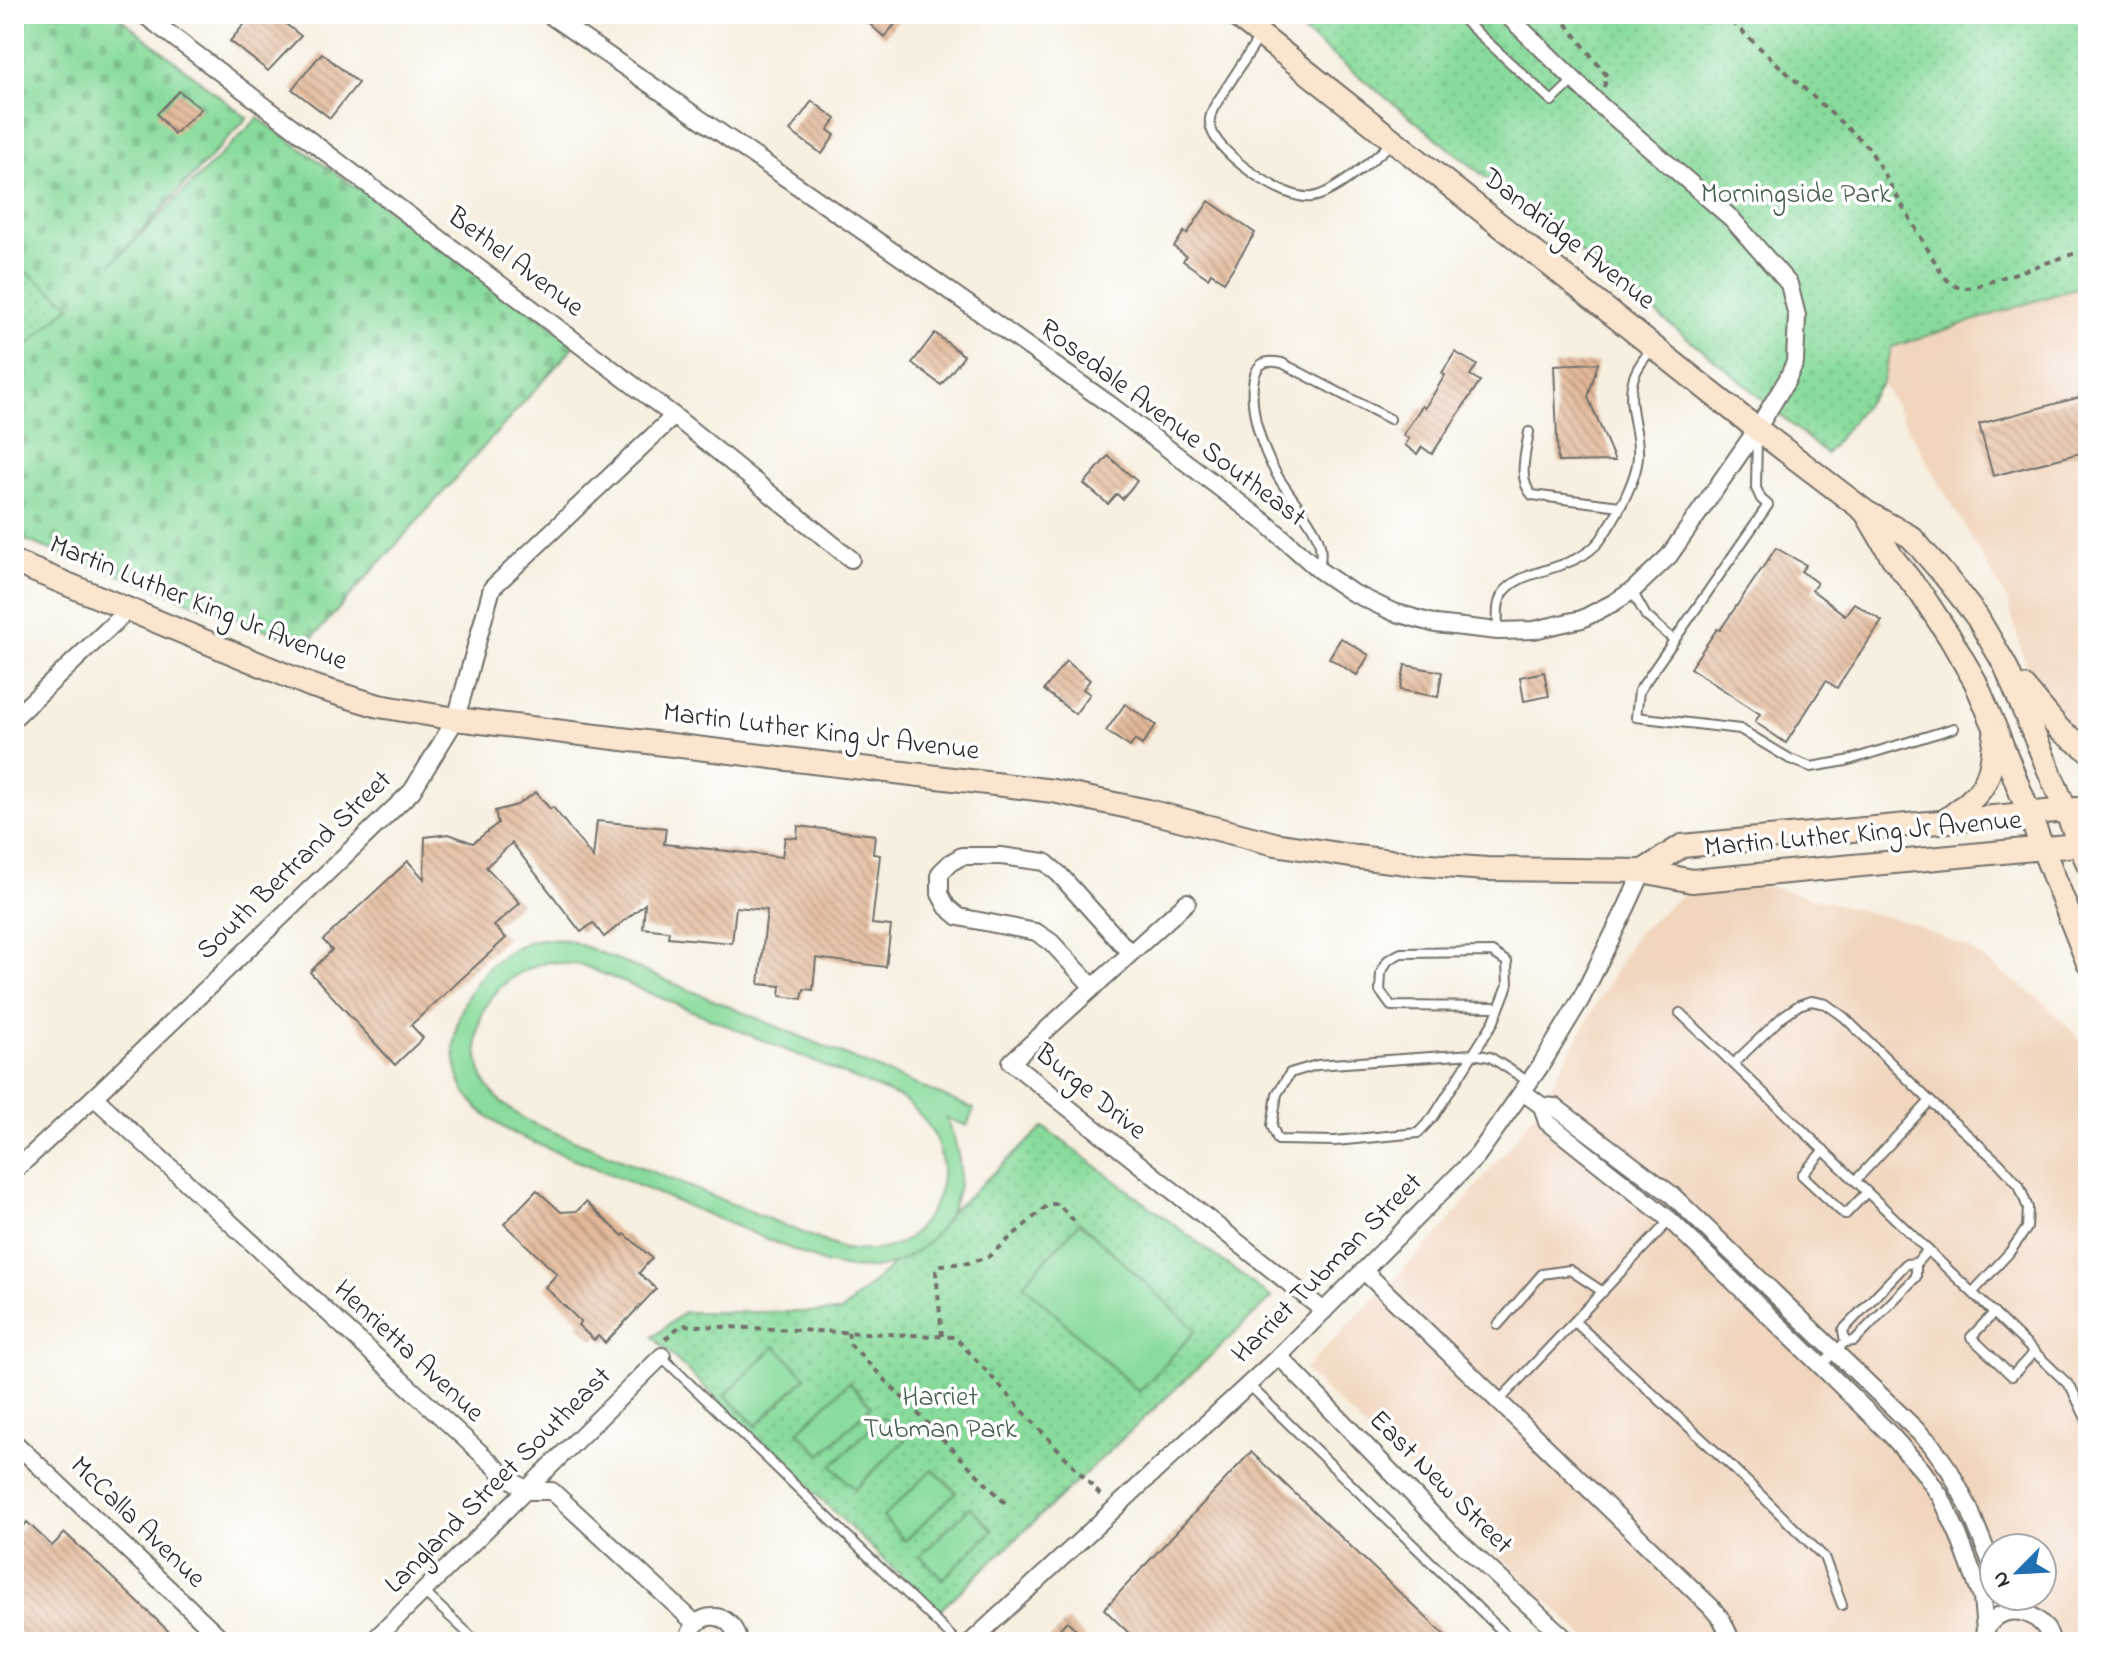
<svg xmlns="http://www.w3.org/2000/svg" width="2102" height="1656" font-family="'Indie Flower',sans-serif">
	<defs>
		<pattern id="cemetery-stones" width="16" height="16" patternUnits="userSpaceOnUse" patternTransform="scale(2)"><rect width="16" height="16" fill="#89db9c"/><path d="M2 7V4a2 2 0 0 1 4 0v3zM10 15v-3a2 2 0 0 1 4 0v3z" fill="#76bc87"/></pattern>
		<pattern id="park-dots" width="8" height="8" patternUnits="userSpaceOnUse" patternTransform="scale(2)"><rect width="8" height="8" fill="#89db9c"/><path d="M2 2h.1M6 6h.1" fill="none" stroke="#76bc87" stroke-width="1.8" stroke-linecap="round"/></pattern>
		<pattern id="building-back-hatch" width="6" height="6" patternUnits="userSpaceOnUse" patternTransform="scale(2)"><rect width="6" height="6" fill="#e2b797"/><path d="M-1 5l2 2M0 0l6 6M5-1l2 2" fill="none" stroke="#b7957b"/></pattern>
	</defs>
	<rect width="100%" height="100%" fill="#fff"/>
	<filter id="ink" filterUnits="userSpaceOnUse"><feTurbulence type="fractalNoise" baseFrequency=".0125" numOctaves="2"/><feDisplacementMap in="SourceGraphic" scale="16" xChannelSelector="R" yChannelSelector="G"/><feConvolveMatrix kernelMatrix="1 2 1 2 8 2 1 2 1" color-interpolation-filters="sRGB"/></filter>
	<filter id="wash" filterUnits="userSpaceOnUse"><feTurbulence type="fractalNoise" baseFrequency=".006" numOctaves="4" result="noise"/><feDisplacementMap in="SourceGraphic" scale="32" xChannelSelector="R" yChannelSelector="G"/><feGaussianBlur stdDeviation="1.8" result="paint"/><feColorMatrix in="noise" values="0 0 0 0 0 0 0 0 0 0 0 0 0 0 0 0 0 1.4 0 .05"/><feComposite in="paint" operator="in"/></filter>
	<g filter="url(#wash)">
		<rect width="100%" height="100%" fill="#f7efdf"/>
		<!-- built -->
		<g fill="#f1d5bd" fill-rule="evenodd">
			<polygon points="2088,284 2088,738 2072,727 2028,674 2008,602 1882,383 1892,347"/>
			<path d="M 1766,886 L 1911,923 L 1969,949 L 2042,1001 L 2088,1047 L 2088,1642 L 1590,1642 L 1304,1370 L 1443,1229 L 1536,1112 L 1635,935 L 1682,895 ZM 1994,1548 L 2042,1548 L 2042,1596 L 1994,1596 Z"/>
		</g>
		<!-- cemetery -->
		<polygon fill="url(#cemetery-stones)" stroke="#5a8364" stroke-width="2" points="14,14 115,14 247,118 111,264 258,118 577,343 306,645 14,536 14,358 70,305 14,263"/>
		<!-- park -->
		<g fill="url(#park-dots)" stroke="#5a8364" stroke-width="2">
			<polygon points="1281,14 2088,14 2088,284 1892,347 1882,383 1826,454 1735,376"/>
			<polygon points="14,263 71,305 14,358"/>
			<polygon points="1044,1127 1272,1298 938,1612 653,1337 684,1312 841,1312"/>
		</g>
		<!-- pitch -->
		<g fill="#89db9c" stroke="#5a8364" stroke-width="2" fill-rule="evenodd">
			<path d="M 541,939 L 568,940 L 601,953 L 974,1109 L 967,1126 L 946,1118 C 954,1135 959,1152 960,1171 C 960,1218 920,1263 873,1268 C 856,1270 841,1267 825,1263 L 530,1141 C 503,1129 473,1112 461,1083 C 437,1025 481,949 541,939 ZM 548,962 L 582,965 L 901,1098 C 942,1127 956,1176 926,1218 C 919,1227 913,1236 904,1241 C 885,1252 864,1251 843,1249 L 534,1124 C 515,1114 499,1103 487,1085 C 481,1076 479,1066 478,1056 C 471,1006 503,974 548,962 Z"/>
			<polygon points="1080,1222 1196,1330 1139,1392 1023,1284"/>
			<polygon points="775,1346 806,1377 756,1426 725,1395"/>
			<polygon points="849,1382 871,1406 821,1455 798,1431"/>
			<polygon points="882,1417 905,1440 855,1489 832,1466"/>
			<polygon points="933,1469 956,1492 905,1541 883,1517"/>
			<polygon points="970,1507 993,1530 943,1579 920,1556"/>
		</g>
		<g id="blocks">
			<!-- building -->
			<g fill="url(#building-back-hatch)">
				<polygon points="253,14 273,14 301,36 268,71 230,41"/>
				<polygon points="859,14 904,14 884,37"/>
				<polygon points="322,53 358,83 330,118 292,89"/>
				<polygon points="179,91 201,109 174,134 157,114"/>
				<polygon points="812,101 836,119 828,130 835,135 822,154 790,131"/>
				<polygon points="1209,201 1255,233 1224,282 1211,273 1208,278 1183,261 1186,256 1174,247 1184,232 1187,234"/>
				<polygon points="935,333 964,356 941,385 912,363"/>
				<polygon points="1455,352 1477,365 1470,375 1480,381 1432,454 1422,447 1417,454 1405,445 1409,439 1403,435 1422,406 1425,408 1445,375 1442,373"/>
				<polygon points="1598,363 1588,397 1615,461 1558,462 1554,365"/>
				<polygon points="2088,395 2088,451 1993,476 1979,424"/>
				<polygon points="1108,456 1137,481 1122,499 1117,494 1108,504 1084,484"/>
				<polygon points="1776,548 1806,565 1801,571 1817,583 1812,590 1845,615 1854,603 1882,621 1837,688 1826,681 1786,743 1755,722 1760,714 1690,668 1717,629 1720,630"/>
				<polygon points="1341,638 1369,655 1357,675 1329,658"/>
				<polygon points="1066,661 1090,680 1083,689 1090,694 1075,714 1044,690"/>
				<polygon points="1405,665 1442,672 1438,697 1400,690"/>
				<polygon points="1544,672 1549,696 1524,701 1520,677"/>
				<polygon points="1125,704 1156,725 1142,745 1135,740 1130,747 1106,731"/>
				<polygon points="536,792 550,809 553,807 593,858 597,821 666,828 664,844 782,857 785,837 797,838 798,826 875,835 873,854 880,855 872,924 891,926 886,967 816,958 813,990 804,989 802,999 780,996 781,986 759,984 767,910 736,907 732,943 668,937 669,931 643,928 645,904 604,937 593,923 581,932 512,843 486,867 520,903 494,926 506,938 411,1025 423,1038 395,1065 310,972 332,950 323,940 408,861 424,879 425,837 449,834 473,843 498,823 495,811 517,805"/>
				<polygon points="537,1190 561,1212 577,1211 586,1202 623,1236 625,1234 652,1258 639,1273 656,1289 605,1343 598,1336 594,1340 578,1325 581,1322 545,1287 557,1274 504,1224"/>
				<polygon points="1251,1452 1452,1642 1138,1642 1104,1609"/>
				<polygon points="27,1522 52,1546 65,1533 180,1642 14,1642 14,1536"/>
				<polygon points="1067,1621 1089,1642 1047,1642"/>
			</g>
		</g>
	</g>
	<g filter="url(#ink)">
		<use href="#blocks" fill-opacity="0" stroke="#72706a" stroke-width="2"/>
		<g fill="none" stroke-linecap="round" stroke-linejoin="round">
			<!-- lane casing -->
			<g stroke="#72706a" stroke-width="12">
				<g id="lane">
					<polyline points="1457,14 1552,101 1574,80"/>
					<path d="M 1260,36 L 1214,107 C 1210,116 1208,122 1212,131 C 1221,156 1285,201 1312,197 C 1335,194 1376,157 1394,141"/>
					<path d="M 1529,432 C 1526,452 1517,479 1532,495 L 1620,506"/>
					<polyline points="1757,434 1756,488 1761,499 1768,505 1639,691 1636,717 1740,729 1790,759 1811,767 1846,761 1954,728"/>
					<path d="M 1319,569 C 1321,557 1322,549 1318,538 C 1308,515 1289,496 1277,475 C 1262,450 1248,407 1254,378 C 1258,361 1267,360 1282,363 L 1390,419"/>
					<polyline points="1632,591 1646,616 1674,640"/>
					<path d="M 1498,631 C 1498,619 1496,605 1502,595 C 1519,566 1575,574 1601,539 C 1615,519 1637,480 1638,456 C 1640,428 1623,400 1636,372 C 1640,363 1647,355 1653,347"/>
					<polyline points="1499,1007 1391,1006 1380,991 1381,973 1388,960 1401,953 1492,952 1507,962 1508,985 1494,1021 1434,1116 1418,1133 1335,1141 1278,1140 1272,1126 1277,1094 1290,1073 1317,1065 1473,1054 1490,1057 1529,1082"/>
					<polyline points="1680,1013 2071,1387 2088,1423"/>
					<polyline points="1734,1063 1783,1016 1799,1005 1811,1001 1826,1004 1844,1017 1930,1101 1999,1163 2019,1185 2028,1208 2027,1228 2009,1253 1973,1292"/>
					<polyline points="1824,1150 1802,1175 1845,1215 1867,1192"/>
					<polyline points="1856,1180 1930,1101"/>
					<polyline points="1994,1313 1971,1337 2012,1376 2034,1352"/>
					<polyline points="1575,1322 1727,1462 1824,1557 1842,1605"/>
					<polyline points="1498,1325 1542,1274 1570,1270 1603,1292"/>
					<polyline points="1845,1342 1843,1330 1906,1264 1916,1263 1928,1250"/>
					<polyline points="662,1357 957,1642"/>
					<polyline points="1821,1366 1845,1342 1854,1341 1916,1277 1916,1263"/>
					<polyline points="1249,1385 1513,1642"/>
					<polyline points="1498,1402 1670,1220"/>
					<polyline points="424,1592 477,1642"/>
				</g>
			</g>
			<!-- street casing -->
			<g stroke="#72706a" stroke-width="20">
				<g id="street">
					<polyline points="143,14 674,416 851,559"/>
					<polyline points="548,14 934,280 1109,404 1266,523 1319,570 1351,592 1393,612 1436,624 1498,631 1534,630 1582,619 1613,603 1632,591 1669,556 1757,429 1787,380 1795,362 1797,316 1789,284 1732,219 1600,105 1506,14"/>
					<polyline points="14,718 128,610"/>
					<polyline points="1187,902 1011,1062 1324,1311"/>
					<polyline points="1093,987 1051,942 1036,932 959,917 947,907 940,894 940,873 950,863 962,856 1001,856 1045,862 1059,874 1130,953"/>
					<polyline points="1523,1092 1542,1106 1555,1107 1672,1195 1930,1443 1950,1471 1969,1508 1994,1570"/>
					<polyline points="94,1097 500,1471 527,1491 552,1491 696,1624"/>
					<polyline points="1542,1106 1547,1122 1670,1220 1821,1366 1891,1435 1922,1470 1941,1497 1958,1534 1982,1598 1985,1630"/>
					<polyline points="14,1171 94,1097 412,791 456,719 492,588 674,416"/>
					<polyline points="1364,1271 1711,1607 1722,1620 1732,1642"/>
					<polyline points="1279,1356 1449,1532 1569,1642"/>
					<polyline points="14,1442 225,1642"/>
					<polyline points="372,1642 662,1356"/>
					<path d="M 688,1642 C 692,1609 733,1608 738,1642"/>
					<polyline points="971,1642 1279,1356 1477,1156 1541,1065 1581,999 1627,906 1643,871"/>
					<path d="M 1982,1642 C 1989,1600 2041,1603 2052,1642"/>
				</g>
			</g>
			<!-- secondary casing -->
			<g stroke="#72706a" stroke-width="26">
				<g id="secondary">
					<polyline points="1234,14 1757,429 1866,512 1911,537 1945,576 1977,617 2005,665 2088,864"/>
					<polyline points="1866,513 1892,557 1922,595 1949,636 1975,681 1996,730 2088,963"/>
					<polyline points="14,562 312,686 379,706 456,719 1053,791 1148,811 1275,844 1357,857 1416,864 1487,869 1643,871 1692,881 2088,844"/>
					<polyline points="2024,687 2060,730 2088,750"/>
					<path d="M 1945,821 C 1985,790 1990,786 1995,735"/>
					<polyline points="1643,871 1682,846 2088,808"/>
				</g>
			</g>
			<!-- path -->
			<g stroke="#72706a" stroke-width="4" stroke-dasharray="6 6" stroke-linecap="butt">
				<polyline points="1559,14 1607,76 1604,87"/>
				<path d="M 1723,14 L 1869,148 L 1942,274 C 1952,286 1959,290 1974,287 L 2088,249"/>
				<polyline points="848,1332 850,1344 1009,1507"/>
				<polyline points="942,1336 936,1271 941,1265 968,1263 988,1257 1049,1204 1058,1204 1075,1222"/>
				<polyline points="665,1339 681,1325 955,1337 1104,1499"/>
			</g>
			<!-- lane -->
			<use href="#lane" stroke="#fff" stroke-width="8"/>
			<!-- street -->
			<use href="#street" stroke="#fff" stroke-width="16"/>
			<!-- secondary -->
			<use href="#secondary" stroke="#fbe5cf" stroke-width="22"/>
		</g>
	</g>
	<g text-anchor="middle" dominant-baseline="central" stroke-width="7" stroke-linejoin="round" paint-order="stroke">
		<!-- park labels -->
		<g font-size="28" fill="#47604d" stroke="#fff">
			<text x="1796" y="195">Morningside Park</text>
			<text x="940" y="1398">Harriet<tspan x="940" dy="32">Tubman Park</tspan></text>
		</g>
		<!-- street labels -->
		<g font-size="28" fill="#2b2b2b" stroke="#fff">
			<text transform="translate(1568 240) rotate(38)">Dandridge Avenue</text>
			<text transform="translate(515 263) rotate(37)">Bethel Avenue</text>
			<text transform="translate(1172 424) rotate(37)">Rosedale Avenue Southeast</text>
			<text transform="translate(198 604) rotate(22)">Martin Luther King Jr Avenue</text>
			<text transform="translate(821 733) rotate(7)">Martin Luther King Jr Avenue</text>
			<text transform="translate(1863 835) rotate(-5)">Martin Luther King Jr Avenue</text>
			<text transform="translate(295 866) rotate(-44)">South Bertrand Street</text>
			<text transform="translate(1090 1093) rotate(39)">Burge Drive</text>
			<text transform="translate(1328 1269) rotate(-45)">Harriet Tubman Street</text>
			<text transform="translate(408 1352) rotate(43)">Henrietta Avenue</text>
			<text transform="translate(499 1481) rotate(-45)">Langland Street Southeast</text>
			<text transform="translate(1440 1483) rotate(45)">East New Street</text>
			<text transform="translate(137 1523) rotate(44)">McCalla Avenue</text>
		</g>
	</g>
	<!-- margin -->
	<rect width="2102" height="1656" fill="none" stroke="#fff" stroke-width="48"/>
	<!-- north arrow -->
	<g transform="translate(2018 1572) rotate(246)"><circle r="38" fill="#ffffff" stroke="#aaaaaa" stroke-width="2"/>
	<path d="M0-6L14 30L0 20L-14 30Z" fill="#1f6fb2"/>
	<text y="-12" font-size="22" font-weight="bold" text-anchor="middle" fill="#2b2b2b">N</text>
	</g>
</svg>
